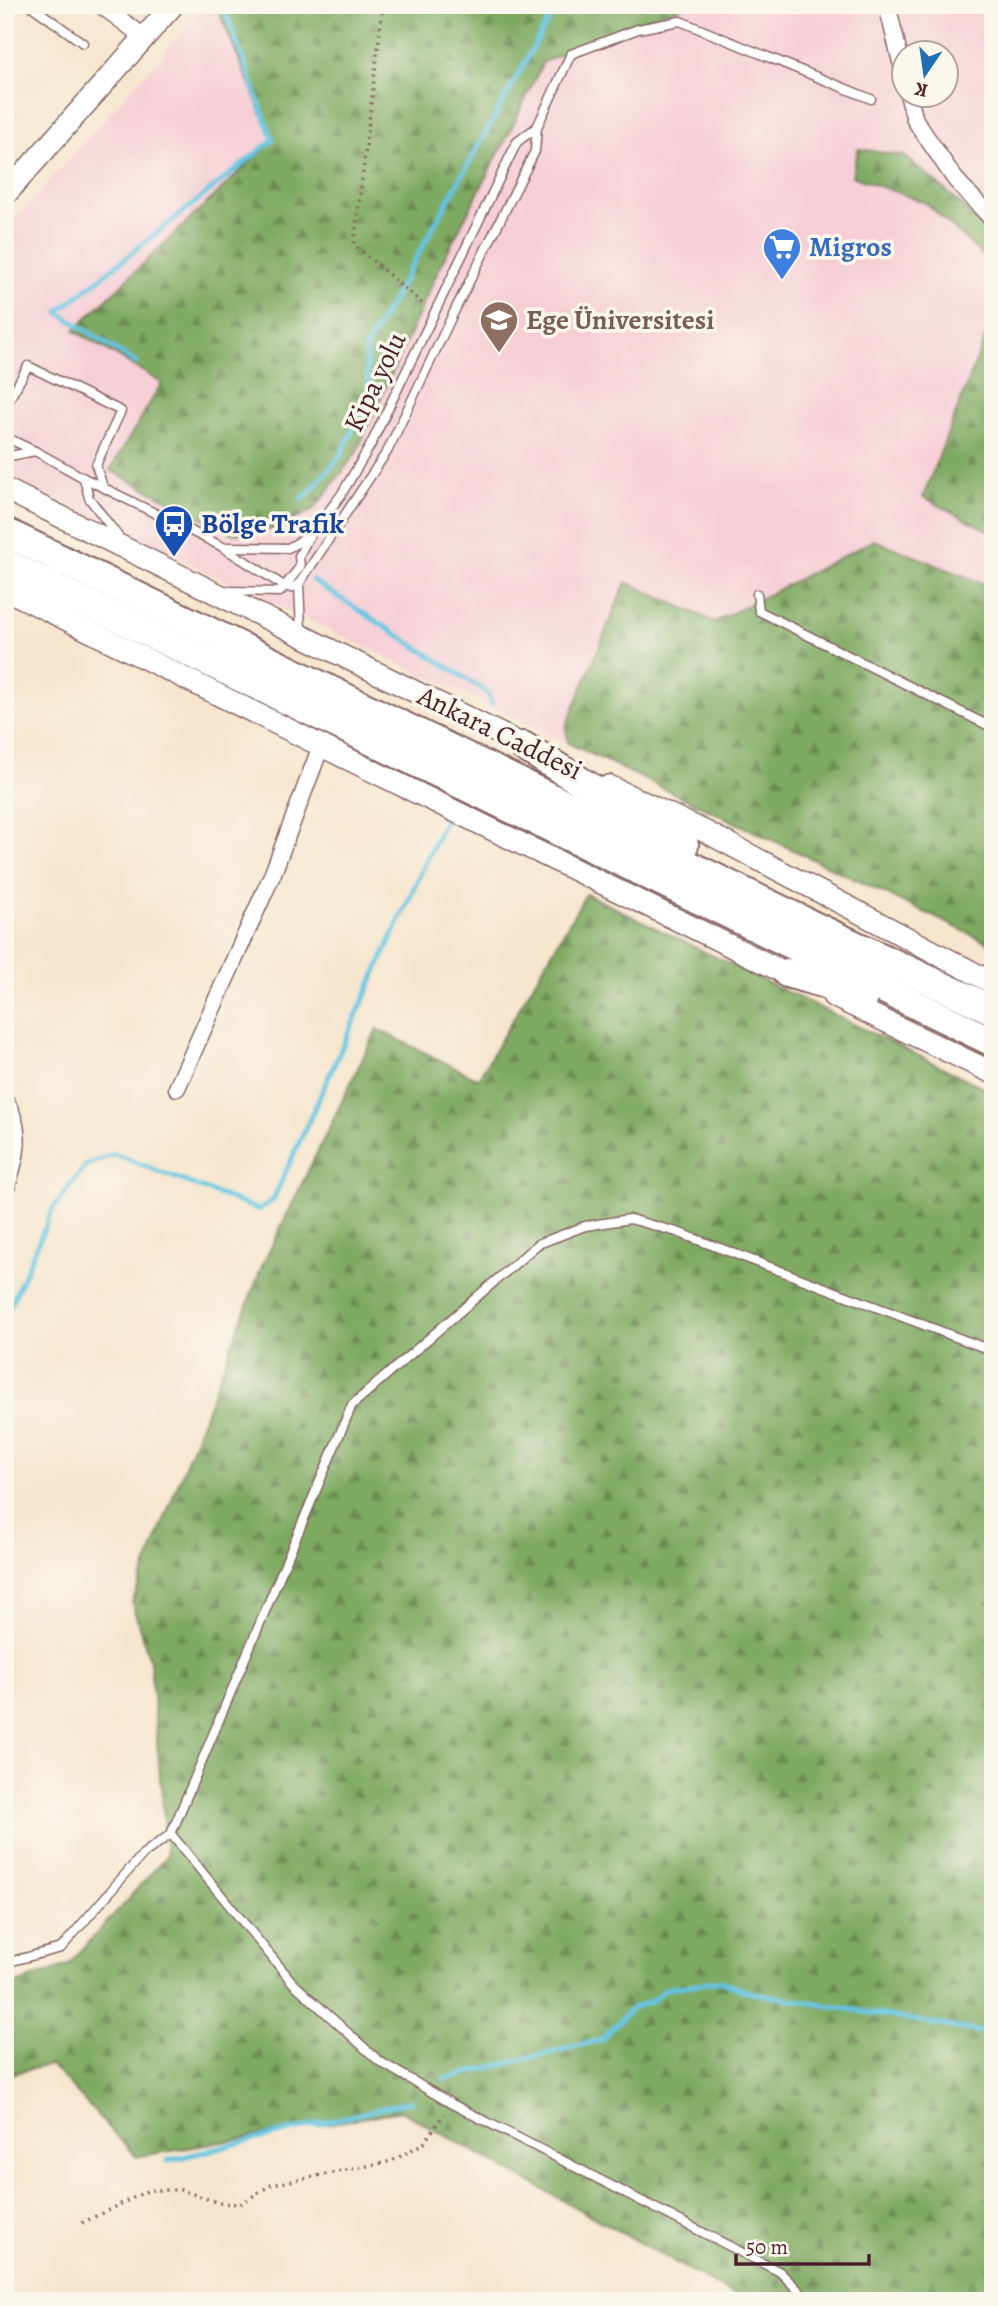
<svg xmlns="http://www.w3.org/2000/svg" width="998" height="2306" font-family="Alegreya,serif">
	<defs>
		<pattern id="forest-firs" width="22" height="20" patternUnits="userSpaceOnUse" patternTransform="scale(1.75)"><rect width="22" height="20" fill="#7faa62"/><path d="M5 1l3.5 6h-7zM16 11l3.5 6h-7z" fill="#6a8a51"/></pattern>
	</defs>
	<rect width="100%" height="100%" fill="#fbf7ec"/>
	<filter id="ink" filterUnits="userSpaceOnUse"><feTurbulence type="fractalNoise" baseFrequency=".0143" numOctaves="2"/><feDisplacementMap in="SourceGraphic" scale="14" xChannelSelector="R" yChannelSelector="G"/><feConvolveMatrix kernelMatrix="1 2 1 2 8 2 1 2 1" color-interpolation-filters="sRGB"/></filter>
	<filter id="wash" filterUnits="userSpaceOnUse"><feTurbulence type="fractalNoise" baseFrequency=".00686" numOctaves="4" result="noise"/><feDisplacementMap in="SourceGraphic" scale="28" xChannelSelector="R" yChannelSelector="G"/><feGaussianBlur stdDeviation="1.57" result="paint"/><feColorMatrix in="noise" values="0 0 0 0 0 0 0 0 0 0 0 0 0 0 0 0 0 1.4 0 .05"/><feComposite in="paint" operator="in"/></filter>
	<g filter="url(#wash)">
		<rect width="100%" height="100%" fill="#f6e6ce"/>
		<!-- built -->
		<path fill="#f6cfd6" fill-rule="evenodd" d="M 203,5 L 993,5 L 993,945 L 5,476 L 5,231 L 195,18 ZM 904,52 L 946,52 L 946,94 L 904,94 Z"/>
		<!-- forest -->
		<g fill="url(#forest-firs)" stroke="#646446" stroke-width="2">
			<polygon points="224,5 688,5 634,23 543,62 509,133 442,262 356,453 315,508 279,528 234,534 110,470 162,383 74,330 273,140 219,12"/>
			<polygon points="858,149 905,156 954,198 993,236 993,265 926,203 852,176"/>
			<polygon points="993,318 993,533 923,497"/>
			<polygon points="874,540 984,584 993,567 993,726 991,735 993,742 993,945 568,743 566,727 626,582 715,622"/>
			<polygon points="586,894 993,1092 993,2301 745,2301 401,2111 136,2157 51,2065 5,2075 5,1988 68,1965 167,1856 150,1661 132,1603 263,1264 377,1029 478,1079"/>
		</g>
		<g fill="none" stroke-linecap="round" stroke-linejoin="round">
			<!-- stream -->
			<g stroke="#64c5e2" stroke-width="5">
				<polyline points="136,363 58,312 273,140 223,5"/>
				<polyline points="302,500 339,458 369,398 366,348 557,5"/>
				<polyline points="312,580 487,692 492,704"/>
				<polyline points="5,1318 53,1209 86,1165 114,1154 259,1210 273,1200 448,813"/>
				<polyline points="444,2079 601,2040 632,2008 652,2001 665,1989 719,1981 749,1992 993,2034"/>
				<polyline points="167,2161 412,2101"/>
			</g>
		</g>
	</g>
	<g filter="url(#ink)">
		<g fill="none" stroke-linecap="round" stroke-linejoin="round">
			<!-- lane casing -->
			<g stroke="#866564" stroke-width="11">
				<g id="lane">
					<polyline points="30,5 83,43"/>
					<polyline points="5,407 28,366 121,411 96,465 103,487"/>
					<polyline points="5,437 35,451"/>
					<polyline points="5,457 35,451 84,478 89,498 120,539"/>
					<polyline points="84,478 221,546 284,586 291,588 299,584"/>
					<polyline points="227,547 288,548 306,538"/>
					<polyline points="228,591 280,592 300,567 299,556 308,538 341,495 370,446 517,142 537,127"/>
					<polyline points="757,594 759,611 993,728"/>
					<polyline points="301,630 299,584 388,450 453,314 535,151 537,127 571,54 638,29 680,21 871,99"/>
					<polyline points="171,1834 293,1983 379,2061 452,2104 780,2272 809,2301"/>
					<polyline points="5,1963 61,1948 143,1854 171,1834 352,1405 538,1244 585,1226 630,1219 677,1232 993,1351"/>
				</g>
			</g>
			<!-- street casing -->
			<g stroke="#866564" stroke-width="19">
				<g id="street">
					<polyline points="101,5 145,38"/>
					<polyline points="890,5 889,13 904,74"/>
					<polyline points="908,94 915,120 955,179 993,220"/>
					<polyline points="177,1088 273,873 321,746"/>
				</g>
			</g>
			<!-- secondary casing -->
			<g stroke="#866564" stroke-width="24">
				<g id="secondary">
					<polyline points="5,195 173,5"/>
					<polyline points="5,489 535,751"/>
					<polyline points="5,589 346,758 798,979"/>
					<polyline points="609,786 706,832 993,983"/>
					<polyline points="833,996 993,1073"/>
					<path d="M 5,1105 C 20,1133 14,1156 5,1184"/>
				</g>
			</g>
			<!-- highway casing -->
			<g stroke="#866564" stroke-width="32">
				<g id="highway">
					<polyline points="5,532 814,926 993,1010"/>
					<polyline points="5,563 993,1042"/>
					<polyline points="523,746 684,845"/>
					<polyline points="787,973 865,995"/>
				</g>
			</g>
			<!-- path -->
			<g stroke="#866564" stroke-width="3.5" stroke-dasharray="2 5" stroke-linecap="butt">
				<polyline points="383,5 354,245 424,305"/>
				<polyline points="638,5 642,16"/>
				<polyline points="82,2223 149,2190 181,2190 219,2203 240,2204 271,2185 392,2161 424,2143 444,2114"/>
			</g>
			<!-- lane -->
			<use href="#lane" stroke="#fff" stroke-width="8"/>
			<!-- street -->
			<use href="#street" stroke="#fff" stroke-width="16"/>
			<!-- secondary -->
			<use href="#secondary" stroke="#fff" stroke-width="21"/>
			<!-- highway -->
			<use href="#highway" stroke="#fff" stroke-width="28"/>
		</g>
	</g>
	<!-- icons -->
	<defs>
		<g id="supermarket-pin" transform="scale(2.0125)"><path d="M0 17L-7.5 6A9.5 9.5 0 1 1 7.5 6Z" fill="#3f7fe0" stroke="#fbf7ec"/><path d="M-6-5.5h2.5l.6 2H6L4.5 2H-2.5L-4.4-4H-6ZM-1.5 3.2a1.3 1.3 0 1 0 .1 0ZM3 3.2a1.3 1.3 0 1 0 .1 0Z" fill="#fff"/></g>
		<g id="university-pin" transform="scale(2.0125)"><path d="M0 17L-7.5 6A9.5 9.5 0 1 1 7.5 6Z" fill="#8d6e63" stroke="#fbf7ec"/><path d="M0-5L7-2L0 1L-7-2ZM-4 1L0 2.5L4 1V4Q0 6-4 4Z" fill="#fff"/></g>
		<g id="bus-pin" transform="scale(2.0125)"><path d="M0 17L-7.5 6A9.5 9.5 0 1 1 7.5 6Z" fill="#1a4fb4" stroke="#fbf7ec"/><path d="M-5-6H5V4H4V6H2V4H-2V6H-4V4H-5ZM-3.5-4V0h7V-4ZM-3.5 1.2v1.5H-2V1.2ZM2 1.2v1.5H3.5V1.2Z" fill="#fff"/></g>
	</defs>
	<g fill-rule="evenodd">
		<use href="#supermarket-pin" x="782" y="247"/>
		<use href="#university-pin" x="499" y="320"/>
		<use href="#bus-pin" x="174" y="524"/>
	</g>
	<g text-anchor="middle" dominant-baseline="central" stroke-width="7" stroke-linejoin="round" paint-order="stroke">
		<!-- shop labels -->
		<g font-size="28" font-weight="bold" fill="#366cbe" stroke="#fbf7ec" text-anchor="start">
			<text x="809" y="247">Migros</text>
		</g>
		<!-- education labels -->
		<g font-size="28" font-weight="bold" fill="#785e54" stroke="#fbf7ec" text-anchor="start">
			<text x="526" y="320">Ege Üniversitesi</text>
		</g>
		<!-- street labels -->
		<g font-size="28" fill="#4a1f2b" stroke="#fbf7ec">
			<text transform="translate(375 382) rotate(-64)">Kipa yolu</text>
			<text transform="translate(500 733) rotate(26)">Ankara Caddesi</text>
		</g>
		<!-- transit labels -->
		<g font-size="28" font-weight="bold" fill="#164399" stroke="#fbf7ec" text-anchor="start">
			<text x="201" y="524">Bölge Trafik</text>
		</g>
	</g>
	<!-- margin -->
	<rect width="998" height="2306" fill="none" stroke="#fbf7ec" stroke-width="28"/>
	<!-- north arrow -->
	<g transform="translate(925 74) rotate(193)"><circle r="33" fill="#fbf7ec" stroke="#b4a19f" stroke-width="2"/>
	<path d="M0-5L12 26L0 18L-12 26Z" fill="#1f6fb2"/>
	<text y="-10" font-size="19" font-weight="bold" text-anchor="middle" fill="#4a1f2b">K</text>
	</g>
	<!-- scale -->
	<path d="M736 2254v10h133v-10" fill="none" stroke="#4a1f2b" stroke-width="3.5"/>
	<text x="746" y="2254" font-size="21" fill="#4a1f2b" stroke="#fbf7ec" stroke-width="5" paint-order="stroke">50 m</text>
</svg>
